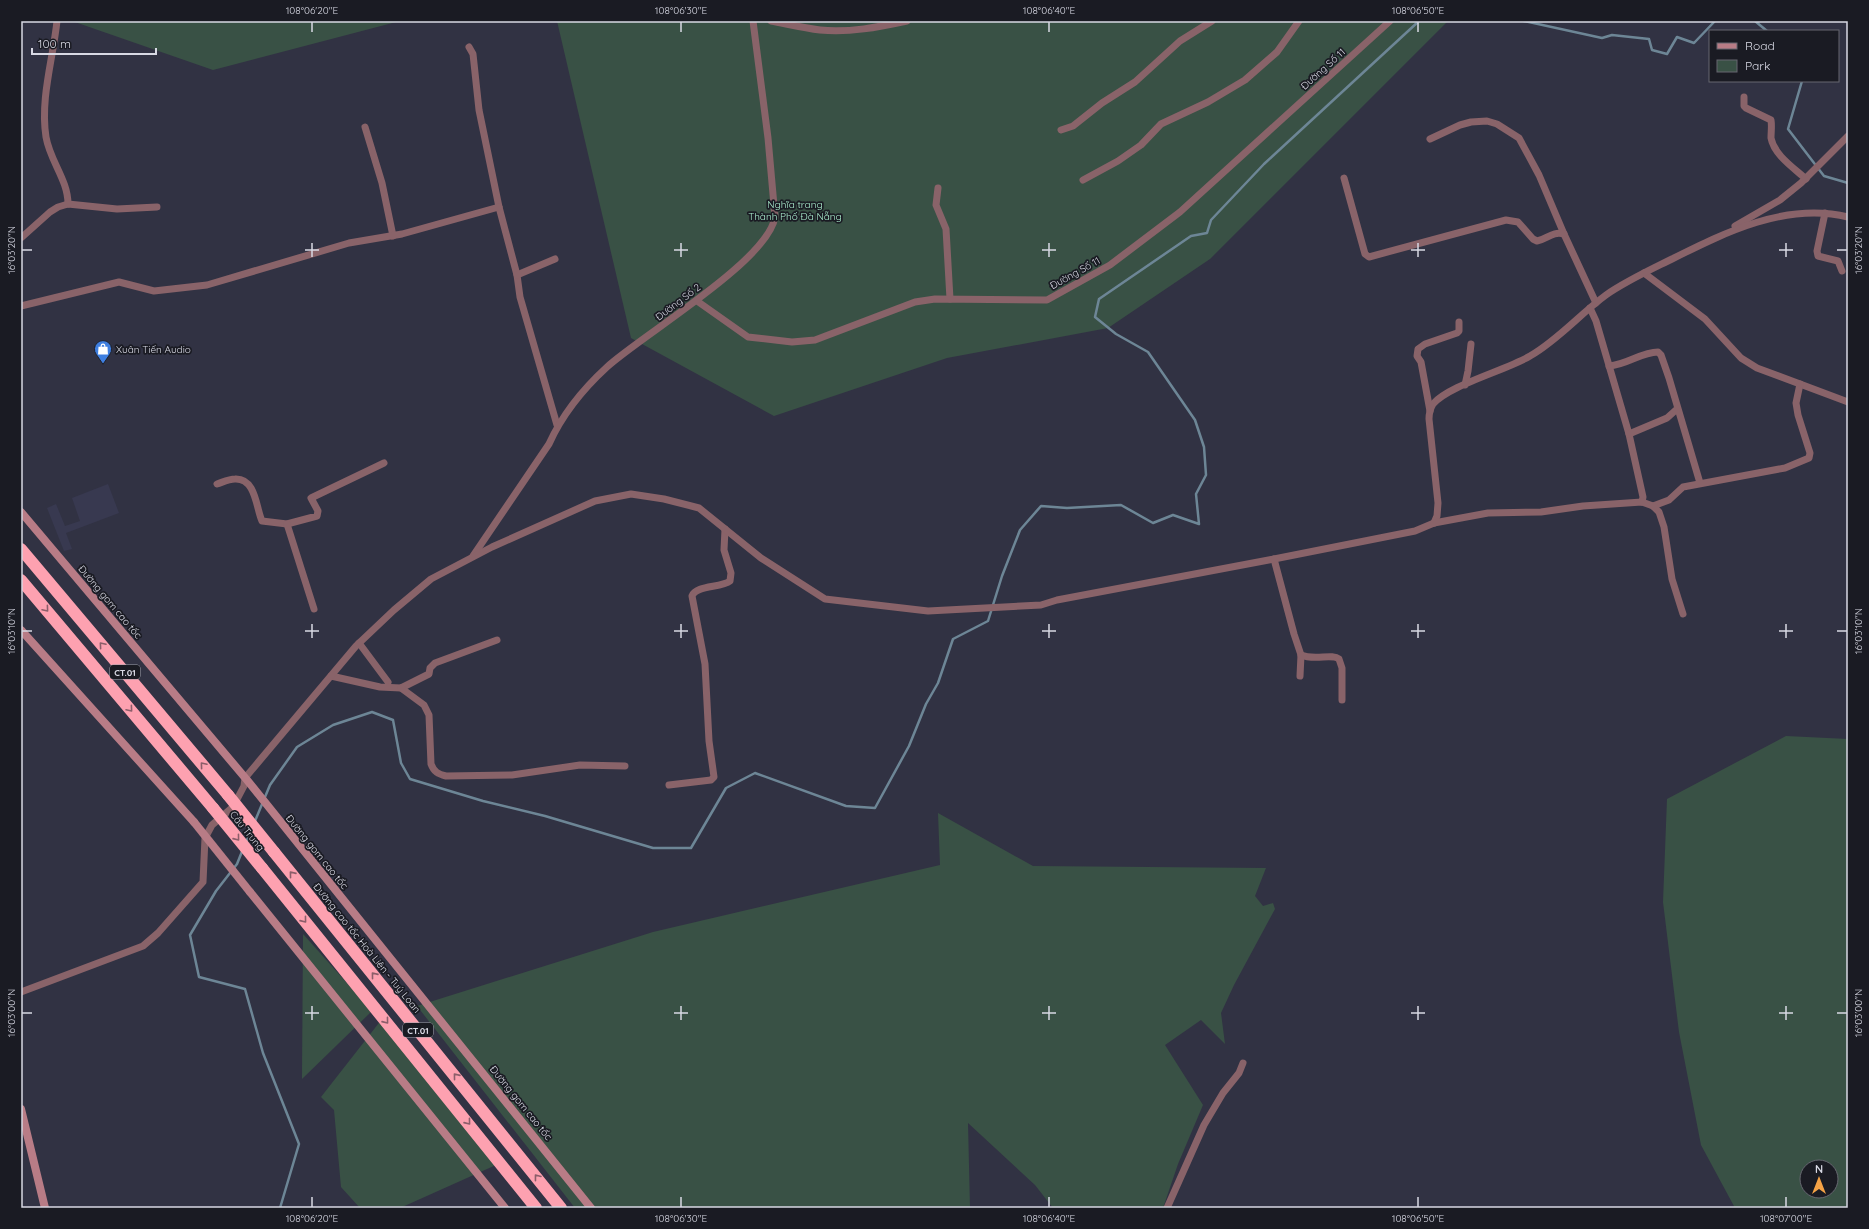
<svg xmlns="http://www.w3.org/2000/svg" width="1869" height="1229" font-family="Quicksand,sans-serif">
	<rect width="100%" height="100%" fill="#313243"/>
	<!-- built -->
	<polygon fill="#383950" points="108,484 119,513 66,533 72,549 64,551 47,508 56,504 65,526 80,521 72,498"/>
	<!-- green -->
	<g fill="#395145" fill-rule="evenodd">
		<polygon points="72,21 400,21 213,70"/>
		<polygon points="557,21 1448,21 1210,259 1108,328 947,358 774,416 631,338"/>
		<path d="M 1786,736 L 1848,739 L 1848,1208 L 1735,1208 L 1701,1145 L 1679,1032 L 1663,902 L 1667,799 ZM 1807,1167 L 1831,1167 L 1831,1191 L 1807,1191 Z"/>
		<polygon points="938,813 1033,866 1266,868 1255,896 1263,906 1273,903 1275,909 1234,985 1221,1013 1225,1044 1201,1020 1165,1045 1203,1105 1178,1164 1163,1208 1053,1208 1035,1185 968,1123 970,1208 575,1208 417,1006 653,932 940,865"/>
		<polygon points="303,934 372,1011 302,1079"/>
		<polygon points="382,1019 496,1165 400,1208 360,1208 341,1187 334,1110 321,1097"/>
	</g>
	<g fill="none" stroke-linecap="round" stroke-linejoin="round">
		<!-- stream -->
		<g stroke="#6d8696" stroke-width="2.5">
			<polyline points="1524,21 1602,38 1612,35 1649,39 1652,50 1667,54 1677,37 1694,43 1715,21"/>
			<polyline points="1755,21 1767,31"/>
			<polyline points="1802,81 1788,129 1824,176 1848,183"/>
			<polyline points="255,821 270,785 297,747 333,725 372,712 393,720 401,763 410,779 483,801 545,816 653,848 691,848 726,788 755,773 846,806 875,808 909,746 926,704 938,683 953,639 988,621 1002,576 1020,530 1041,506 1067,508 1121,505 1153,523 1173,515 1199,524 1196,494 1206,475 1204,447 1195,420 1148,352 1116,334 1095,317 1099,299 1191,236 1207,233 1211,220 1264,164 1419,21"/>
			<polyline points="246,843 251,829"/>
			<polyline points="243,849 237,864 216,891 190,935 199,977 245,989 263,1053 299,1144 280,1208"/>
		</g>
		<!-- street -->
		<g stroke="#896369" stroke-width="7">
			<path d="M 57,21 C 53,59 40,99 46,137 C 50,161 68,180 68,204"/>
			<path d="M 771,21 C 787,24 804,28 820,30 C 849,33 879,27 907,21"/>
			<polyline points="469,47 473,54 479,110 499,207 517,275 520,297 557,425"/>
			<path d="M 1744,97 L 1744,106 L 1746,108 L 1771,120 C 1772,126 1771,132 1771,138 C 1774,155 1794,168 1806,179"/>
			<polyline points="365,127 382,183 393,236"/>
			<polyline points="1061,130 1073,126 1102,103 1135,82 1180,41 1212,21"/>
			<polyline points="1430,139 1460,125 1471,122 1487,121 1497,124 1519,138 1539,175 1564,234 1596,303"/>
			<path d="M 1344,178 L 1365,254 L 1369,257 L 1506,220 L 1518,222 L 1533,239 L 1537,241 C 1548,239 1552,231 1564,234"/>
			<polyline points="1083,180 1118,161 1141,145 1161,124 1208,102 1245,80 1277,52 1299,21"/>
			<polyline points="938,188 936,205 946,229 950,299"/>
			<polyline points="1825,213 1817,251 1818,256 1838,261 1842,271"/>
			<polyline points="1735,226 1780,200 1801,183 1848,136"/>
			<polyline points="21,238 50,212 58,207 68,204 117,209 157,207"/>
			<polyline points="1644,273 1705,319 1741,358 1757,368 1848,402"/>
			<polyline points="517,275 555,259"/>
			<polyline points="697,301 748,337 792,342 815,340 915,302 935,299 1047,300 1110,265 1180,212 1390,21"/>
			<polyline points="21,306 119,282 154,291 207,285 349,243 402,234 499,207"/>
			<polyline points="1590,308 1596,321 1629,434 1643,497 1642,502"/>
			<path d="M 1609,366 C 1627,365 1641,352 1658,352 L 1661,355 L 1669,378 L 1700,483"/>
			<polyline points="1465,385 1468,371 1471,344"/>
			<polyline points="1430,411 1421,362 1417,356 1418,349 1425,344 1457,333 1459,331 1459,322"/>
			<polyline points="1629,434 1667,418 1677,409"/>
			<path d="M 217,484 C 223,482 229,479 235,479 C 256,478 256,508 262,521 L 287,524 L 317,516 L 318,511 L 311,498 L 384,463"/>
			<polyline points="1653,506 1669,500 1683,487 1785,468 1809,458 1810,453 1798,415 1796,403 1800,384"/>
			<path d="M 1434,523 L 1437,516 L 1438,503 L 1429,419 C 1429,413 1430,409 1433,404 C 1449,385 1507,370 1530,356 C 1558,340 1580,314 1606,295 C 1626,281 1650,270 1672,259 C 1726,232 1786,202 1848,217"/>
			<polyline points="287,524 314,609"/>
			<path d="M 473,556 L 549,444 C 562,415 583,389 607,367 C 642,335 768,261 775,217 L 768,138 L 753,21"/>
			<polyline points="1274,559 1294,634 1301,655 1300,676"/>
			<polyline points="359,643 388,682"/>
			<path d="M 1301,655 C 1315,661 1332,653 1339,659 L 1342,668 L 1342,700"/>
			<polyline points="331,676 380,687 401,688 429,674 430,668 435,663 497,640"/>
			<path d="M 401,688 L 424,705 L 429,715 L 431,764 C 434,772 438,774 446,776 L 512,775 L 580,765 L 625,766"/>
			<path d="M 669,785 L 711,780 L 714,777 L 709,741 L 705,664 L 692,596 C 696,585 721,588 730,581 L 731,573 L 724,550 L 725,529"/>
			<polyline points="21,992 143,946 158,933 203,882 205,838 212,825 233,807 244,786 245,778 356,646 394,610 431,579 492,547 595,501 631,494 664,499 699,508 761,558 825,599 928,611 1041,605 1057,600 1274,559 1415,531 1434,523 1488,513 1541,512 1583,506 1642,502 1653,506 1659,512 1664,527 1672,579 1683,614"/>
			<polyline points="1167,1208 1204,1125 1223,1093 1239,1073 1243,1063"/>
		</g>
		<!-- secondary -->
		<g stroke="#b87c86" stroke-width="8">
			<polyline points="21,512 247,780 591,1208"/>
			<polyline points="21,630 194,822"/>
			<polyline points="250,892 505,1208"/>
			<polyline points="21,1109 45,1208"/>
		</g>
		<!-- highway -->
		<g stroke="#fda1b0" stroke-width="12">
			<polyline points="21,549 228,795"/>
			<polyline points="21,580 213,808"/>
			<polyline points="274,852 561,1208"/>
			<polyline points="262,868 536,1208"/>
		</g>
		<!-- secondary-bridge -->
		<polyline stroke="#b87c86" stroke-width="8" points="194,822 250,892"/>
		<!-- highway-bridge -->
		<g stroke="#fda1b0" stroke-width="12">
			<polyline points="228,795 274,852"/>
			<polyline points="213,808 262,868"/>
		</g>
	</g>
	<!-- one-way arrows -->
	<defs><path id="oneway-chevron" d="M-2-3.5L2.5 0L-2 3.5" fill="none" stroke-width="1.6" stroke-linecap="round" stroke-linejoin="round"/></defs>
	<g stroke="#8c5e6a">
		<use href="#oneway-chevron" transform="translate(46 609) rotate(50)"/>
		<use href="#oneway-chevron" transform="translate(102 645) rotate(-130)"/>
		<use href="#oneway-chevron" transform="translate(130 709) rotate(50)"/>
		<use href="#oneway-chevron" transform="translate(203 765) rotate(-130)"/>
		<use href="#oneway-chevron" transform="translate(237 838) rotate(51)"/>
		<use href="#oneway-chevron" transform="translate(292 874) rotate(-129)"/>
		<use href="#oneway-chevron" transform="translate(304 920) rotate(51)"/>
		<use href="#oneway-chevron" transform="translate(374 975) rotate(-129)"/>
		<use href="#oneway-chevron" transform="translate(386 1021) rotate(51)"/>
		<use href="#oneway-chevron" transform="translate(456 1076) rotate(-129)"/>
		<use href="#oneway-chevron" transform="translate(468 1122) rotate(51)"/>
		<use href="#oneway-chevron" transform="translate(537 1177) rotate(-128)"/>
	</g>
	<!-- ticks -->
	<path fill="none" stroke="#d8d9e4" stroke-width="1.5" d="M 312,22 L 312,32M 681,22 L 681,32M 1049,22 L 1049,32M 1418,22 L 1418,32M 312,243 L 312,257M 681,243 L 681,257M 1049,243 L 1049,257M 1418,243 L 1418,257M 1786,243 L 1786,257M 22,250 L 32,250M 305,250 L 319,250M 674,250 L 688,250M 1042,250 L 1056,250M 1411,250 L 1425,250M 1779,250 L 1793,250M 1837,250 L 1847,250M 312,624 L 312,638M 681,624 L 681,638M 1049,624 L 1049,638M 1418,624 L 1418,638M 1786,624 L 1786,638M 22,631 L 32,631M 305,631 L 319,631M 674,631 L 688,631M 1042,631 L 1056,631M 1411,631 L 1425,631M 1779,631 L 1793,631M 1837,631 L 1847,631M 312,1006 L 312,1020M 681,1006 L 681,1020M 1049,1006 L 1049,1020M 1418,1006 L 1418,1020M 1786,1006 L 1786,1020M 22,1013 L 32,1013M 305,1013 L 319,1013M 674,1013 L 688,1013M 1042,1013 L 1056,1013M 1411,1013 L 1425,1013M 1779,1013 L 1793,1013M 1837,1013 L 1847,1013M 312,1197 L 312,1207M 681,1197 L 681,1207M 1049,1197 L 1049,1207M 1418,1197 L 1418,1207M 1786,1197 L 1786,1207"/>
	<!-- icons -->
	<defs>
		<g id="shop-pin" transform="scale(0.9)"><path d="M0 17L-7.5 6A9.5 9.5 0 1 1 7.5 6Z" fill="#3f7fe0" stroke="#1a1b23"/><path d="M-5-2.5h2.3a2.7 3.5 0 0 1 5.4 0H5L5.5 6h-11ZM-1.5-2.5h3a1.5 2.3 0 0 0-3 0Z" fill="#fff"/></g>
	</defs>
	<g fill-rule="evenodd">
		<use href="#shop-pin" x="103" y="349"/>
	</g>
	<g text-anchor="middle" dominant-baseline="central" stroke-width="3.5" stroke-linejoin="round" paint-order="stroke">
		<!-- shield labels -->
		<g fill="#1a1b23" stroke="#9fa0aa" stroke-width="1">
			<rect x="110" y="665" width="30" height="14" rx="3"/>
			<rect x="403" y="1023" width="30" height="14" rx="3"/>
		</g>
		<g font-size="9" font-weight="bold" fill="#d8d9e4">
			<text x="125" y="672">CT.01</text>
			<text x="418" y="1030">CT.01</text>
		</g>
		<!-- street labels -->
		<g font-size="10" fill="#d8d9e4" stroke="#1a1b23">
			<text transform="translate(1323 69) rotate(-42)">Đường Số 11</text>
			<text transform="translate(1075 273) rotate(-29)">Đường Số 11</text>
			<text transform="translate(678 302) rotate(-37)">Đường Số 2</text>
			<text transform="translate(110 602) rotate(50)">Đường gom cao tốc</text>
			<text transform="translate(247 831) rotate(51)">Cầu Trung</text>
			<text transform="translate(317 852) rotate(51)">Đường gom cao tốc</text>
			<text transform="translate(367 948) rotate(51)">Đường cao tốc Hoà Liên - Tuý Loan</text>
			<text transform="translate(521 1103) rotate(51)">Đường gom cao tốc</text>
		</g>
		<!-- park labels -->
		<g font-size="10" fill="#aaeccd" stroke="#1a1b23">
			<text x="795" y="204">Nghĩa trang<tspan x="795" dy="12">Thành Phố Đà Nẵng</tspan></text>
		</g>
		<!-- poi labels -->
		<g font-size="10" fill="#d8d9e4" stroke="#1a1b23" text-anchor="start">
			<text x="116" y="349">Xuân Tiến Audio</text>
		</g>
	</g>
	<!-- border -->
	<rect width="1869" height="1229" fill="none" stroke="#1a1b23" stroke-width="44"/>
	<!-- legend -->
	<rect x="1709" y="30" width="130" height="52" fill="#1a1b23" stroke="#666770"/>
	<rect x="1717" y="43" width="20" height="6" fill="#b87c86" stroke="#666770"/>
	<text x="1745" y="50" font-size="12" fill="#d8d9e4">Road</text>
	<rect x="1717" y="60" width="20" height="12" fill="#395145" stroke="#666770"/>
	<text x="1745" y="70" font-size="12" fill="#d8d9e4">Park</text>
	<!-- north arrow -->
	<g transform="translate(1819 1179)"><circle r="19" fill="#1a1b23" stroke="#666770"/>
	<path d="M0-3L7 15L0 10L-7 15Z" fill="#f5a346"/>
	<text y="-6" font-size="11" font-weight="bold" text-anchor="middle" fill="#d8d9e4">N</text>
	</g>
	<!-- scale -->
	<path d="M32 48v6h124v-6" fill="none" stroke="#d8d9e4" stroke-width="2"/>
	<text x="38" y="48" font-size="12" fill="#d8d9e4" stroke="#1a1b23" stroke-width="3" paint-order="stroke">100 m</text>
	<rect x="22" y="22" width="1825" height="1185" fill="none" stroke="#d8d9e4" stroke-width="1.5"/>
	<g font-size="10" text-anchor="middle" fill="#d8d9e4">
		<text x="312" y="14">108°06'20"E</text>
		<text x="681" y="14">108°06'30"E</text>
		<text x="1049" y="14">108°06'40"E</text>
		<text x="1418" y="14">108°06'50"E</text>
		<text transform="translate(11 250) rotate(-90)" y="4">16°03'20"N</text>
		<text transform="translate(1858 250) rotate(-90)" y="4">16°03'20"N</text>
		<text transform="translate(11 631) rotate(-90)" y="4">16°03'10"N</text>
		<text transform="translate(1858 631) rotate(-90)" y="4">16°03'10"N</text>
		<text transform="translate(11 1013) rotate(-90)" y="4">16°03'00"N</text>
		<text transform="translate(1858 1013) rotate(-90)" y="4">16°03'00"N</text>
		<text x="312" y="1222">108°06'20"E</text>
		<text x="681" y="1222">108°06'30"E</text>
		<text x="1049" y="1222">108°06'40"E</text>
		<text x="1418" y="1222">108°06'50"E</text>
		<text x="1786" y="1222">108°07'00"E</text>
	</g>
</svg>
